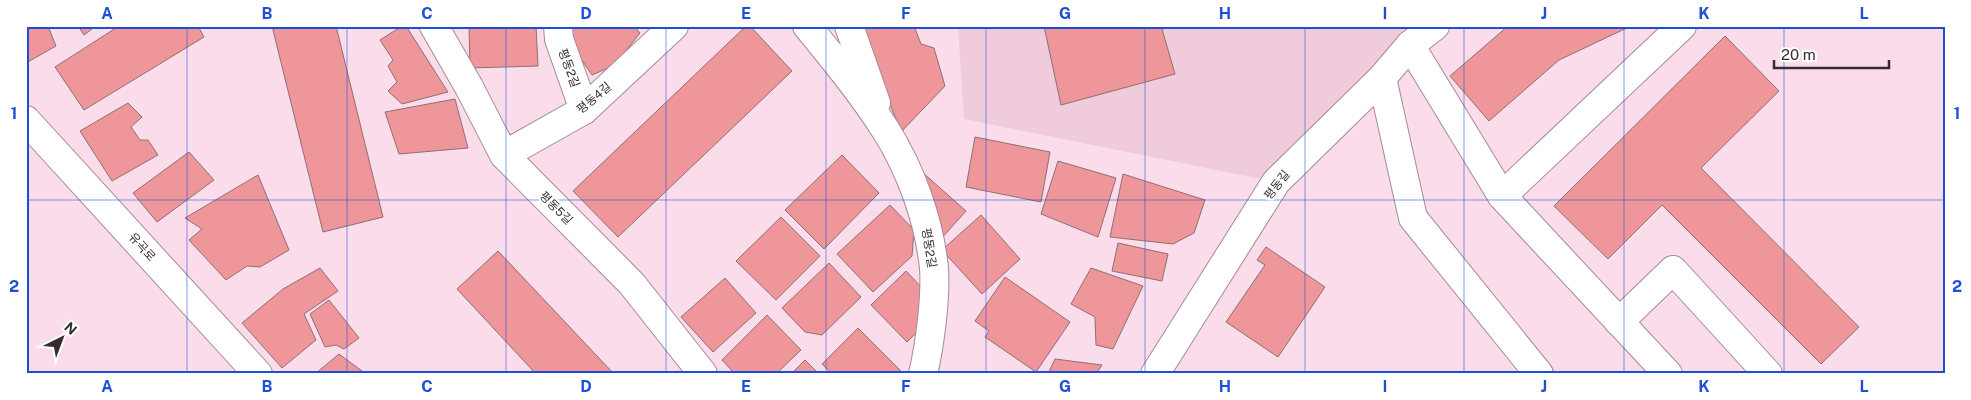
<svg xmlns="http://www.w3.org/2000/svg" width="1971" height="400" font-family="'Public Sans','Noto Sans KR',sans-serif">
	<rect width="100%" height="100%" fill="#fbdcea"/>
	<!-- built -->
	<polygon fill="#efcbdc" points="958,26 1435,26 1276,182 964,119"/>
	<!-- building -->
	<g fill="#ef969b" stroke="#8d7071">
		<polygon points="26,26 48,26 56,46 26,63"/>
		<polygon points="78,26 96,26 84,35"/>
		<polygon points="119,26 198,26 204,37 84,110 55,67"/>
		<polygon points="272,26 336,26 383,217 323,232"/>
		<polygon points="402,26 406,26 448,92 402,104 388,91 397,82 388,66 393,60 380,40"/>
		<polygon points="469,26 536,26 538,66 470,68"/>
		<polygon points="572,26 634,26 640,33 615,65 592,75 573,47"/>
		<polygon points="746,26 750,26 792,71 618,237 573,191"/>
		<polygon points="859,26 914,26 921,44 934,48 945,86 901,132"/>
		<polygon points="1044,26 1178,26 1162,29 1175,74 1061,105"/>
		<polygon points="1508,26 1631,26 1559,60 1489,121 1450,76"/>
		<polygon points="1725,36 1779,91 1701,168 1859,327 1821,364 1662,205 1608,259 1554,206"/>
		<polygon points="455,99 468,148 399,154 385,112"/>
		<polygon points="128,103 142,117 131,127 140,140 148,140 158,155 112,181 80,131"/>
		<polygon points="975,137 1050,152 1041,202 966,187"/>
		<polygon points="189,152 214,180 157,222 133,193"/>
		<polygon points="842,155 879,193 824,249 785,210"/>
		<polygon points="1058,161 1116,178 1098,237 1041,214"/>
		<polygon points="922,172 966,211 939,241"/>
		<polygon points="1123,174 1205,200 1194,233 1173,244 1110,237"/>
		<polygon points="258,175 289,250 260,267 247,266 226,280 189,240 202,229 185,218"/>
		<polygon points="890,205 914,230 912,256 873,292 837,254"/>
		<polygon points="981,215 1020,259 982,294 942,250"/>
		<polygon points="781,217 820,256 776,300 736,261"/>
		<polygon points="1118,243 1168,254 1162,281 1112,271"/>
		<polygon points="1266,247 1325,287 1278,357 1226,322 1265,265 1257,260"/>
		<polygon points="498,251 614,374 536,374 457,289"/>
		<polygon points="829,263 861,297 822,335 805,332 782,308"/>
		<polygon points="320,268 338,291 304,314 316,340 282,368 242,323 283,289"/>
		<polygon points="1091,268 1143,286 1113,349 1096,345 1095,317 1071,304"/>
		<polygon points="906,271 925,291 920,329 907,342 871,305"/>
		<polygon points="1005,277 1070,322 1036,372 985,337 989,331 975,321"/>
		<polygon points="725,278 756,313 713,352 681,317"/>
		<polygon points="329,300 359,338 344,349 336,345 325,347 310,314"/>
		<polygon points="767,315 801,350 776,374 735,374 722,360"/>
		<polygon points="858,328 900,370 900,374 832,374 822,364"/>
		<polygon points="339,354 366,374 315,374"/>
		<polygon points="1055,359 1102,365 1096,374 1048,374"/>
		<polygon points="805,360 819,374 791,374"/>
	</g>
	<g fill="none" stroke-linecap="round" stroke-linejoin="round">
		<!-- minor casing -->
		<g stroke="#a58a96" stroke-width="30">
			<g id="minor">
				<polyline points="434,26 469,87 504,155 632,284 703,374"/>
				<polyline points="558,26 559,39 584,110"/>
				<path d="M 807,26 C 834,59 862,93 885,129 C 911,170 929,220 934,268 C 936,298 930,344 923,374"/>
				<polyline points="849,26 876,103"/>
				<polyline points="1410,45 1502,196 1668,374"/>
				<polyline points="1382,78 1413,218 1539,374"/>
				<polyline points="504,155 584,110 674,26"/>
				<polyline points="1502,196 1682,26"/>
				<polyline points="1619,322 1673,270 1768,374"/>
				<polyline points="1155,374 1276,182 1382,78 1410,45 1435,26"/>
			</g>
		</g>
		<!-- major casing -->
		<g stroke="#a58a96" stroke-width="30">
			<polyline id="major" points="26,120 258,374"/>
		</g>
		<!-- minor -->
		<use href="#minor" stroke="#fff" stroke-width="28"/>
		<!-- major -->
		<use href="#major" stroke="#fff" stroke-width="28"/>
	</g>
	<!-- grid -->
	<path fill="none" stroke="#1d4ed8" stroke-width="1" stroke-opacity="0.55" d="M 187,26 L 187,374M 347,26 L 347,374M 506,26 L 506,374M 666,26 L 666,374M 826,26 L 826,374M 986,26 L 986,374M 1145,26 L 1145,374M 1305,26 L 1305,374M 1464,26 L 1464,374M 1624,26 L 1624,374M 1784,26 L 1784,374M 26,200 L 1945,200"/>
	<g text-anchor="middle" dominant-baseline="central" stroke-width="4.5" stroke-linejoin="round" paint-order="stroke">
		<!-- street labels -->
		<g font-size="12" fill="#362b30" stroke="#fff">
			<text transform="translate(569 68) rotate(70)">평동2길</text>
			<text transform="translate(594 98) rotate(-40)">평동4길</text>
			<text transform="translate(1277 185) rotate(-52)">평동길</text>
			<text transform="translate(556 208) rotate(45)">평동5길</text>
			<text transform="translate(142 247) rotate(48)">유곡로</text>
			<text transform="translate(929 248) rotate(81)">평동2길</text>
		</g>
	</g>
	<!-- border -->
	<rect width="1971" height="400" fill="none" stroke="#ffffff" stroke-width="55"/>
	<!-- north arrow -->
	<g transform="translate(62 338) rotate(42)" stroke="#ffffff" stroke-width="4" paint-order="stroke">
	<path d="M0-4L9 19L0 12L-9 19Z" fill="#362b30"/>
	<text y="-8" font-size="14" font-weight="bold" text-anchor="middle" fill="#362b30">N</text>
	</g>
	<!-- scale -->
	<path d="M1774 60v8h115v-8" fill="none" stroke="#362b30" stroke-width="2.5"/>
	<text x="1781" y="60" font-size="15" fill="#362b30" stroke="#ffffff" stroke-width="4" paint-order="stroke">20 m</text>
	<rect x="28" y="28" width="1916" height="344" fill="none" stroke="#1d4ed8" stroke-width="2"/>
	<g font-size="16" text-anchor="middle" font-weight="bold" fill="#1d4ed8">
		<text x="107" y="19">A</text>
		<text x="267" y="19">B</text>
		<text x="427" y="19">C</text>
		<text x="586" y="19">D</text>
		<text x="746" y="19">E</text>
		<text x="906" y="19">F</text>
		<text x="1065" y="19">G</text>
		<text x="1225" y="19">H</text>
		<text x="1385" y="19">I</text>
		<text x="1544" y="19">J</text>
		<text x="1704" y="19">K</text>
		<text x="1864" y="19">L</text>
		<text x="14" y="119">1</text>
		<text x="1957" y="119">1</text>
		<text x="14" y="292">2</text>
		<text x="1957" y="292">2</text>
		<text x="107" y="392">A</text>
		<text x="267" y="392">B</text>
		<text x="427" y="392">C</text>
		<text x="586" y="392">D</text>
		<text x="746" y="392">E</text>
		<text x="906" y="392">F</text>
		<text x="1065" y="392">G</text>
		<text x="1225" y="392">H</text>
		<text x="1385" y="392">I</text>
		<text x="1544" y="392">J</text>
		<text x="1704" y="392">K</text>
		<text x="1864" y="392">L</text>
	</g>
</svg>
